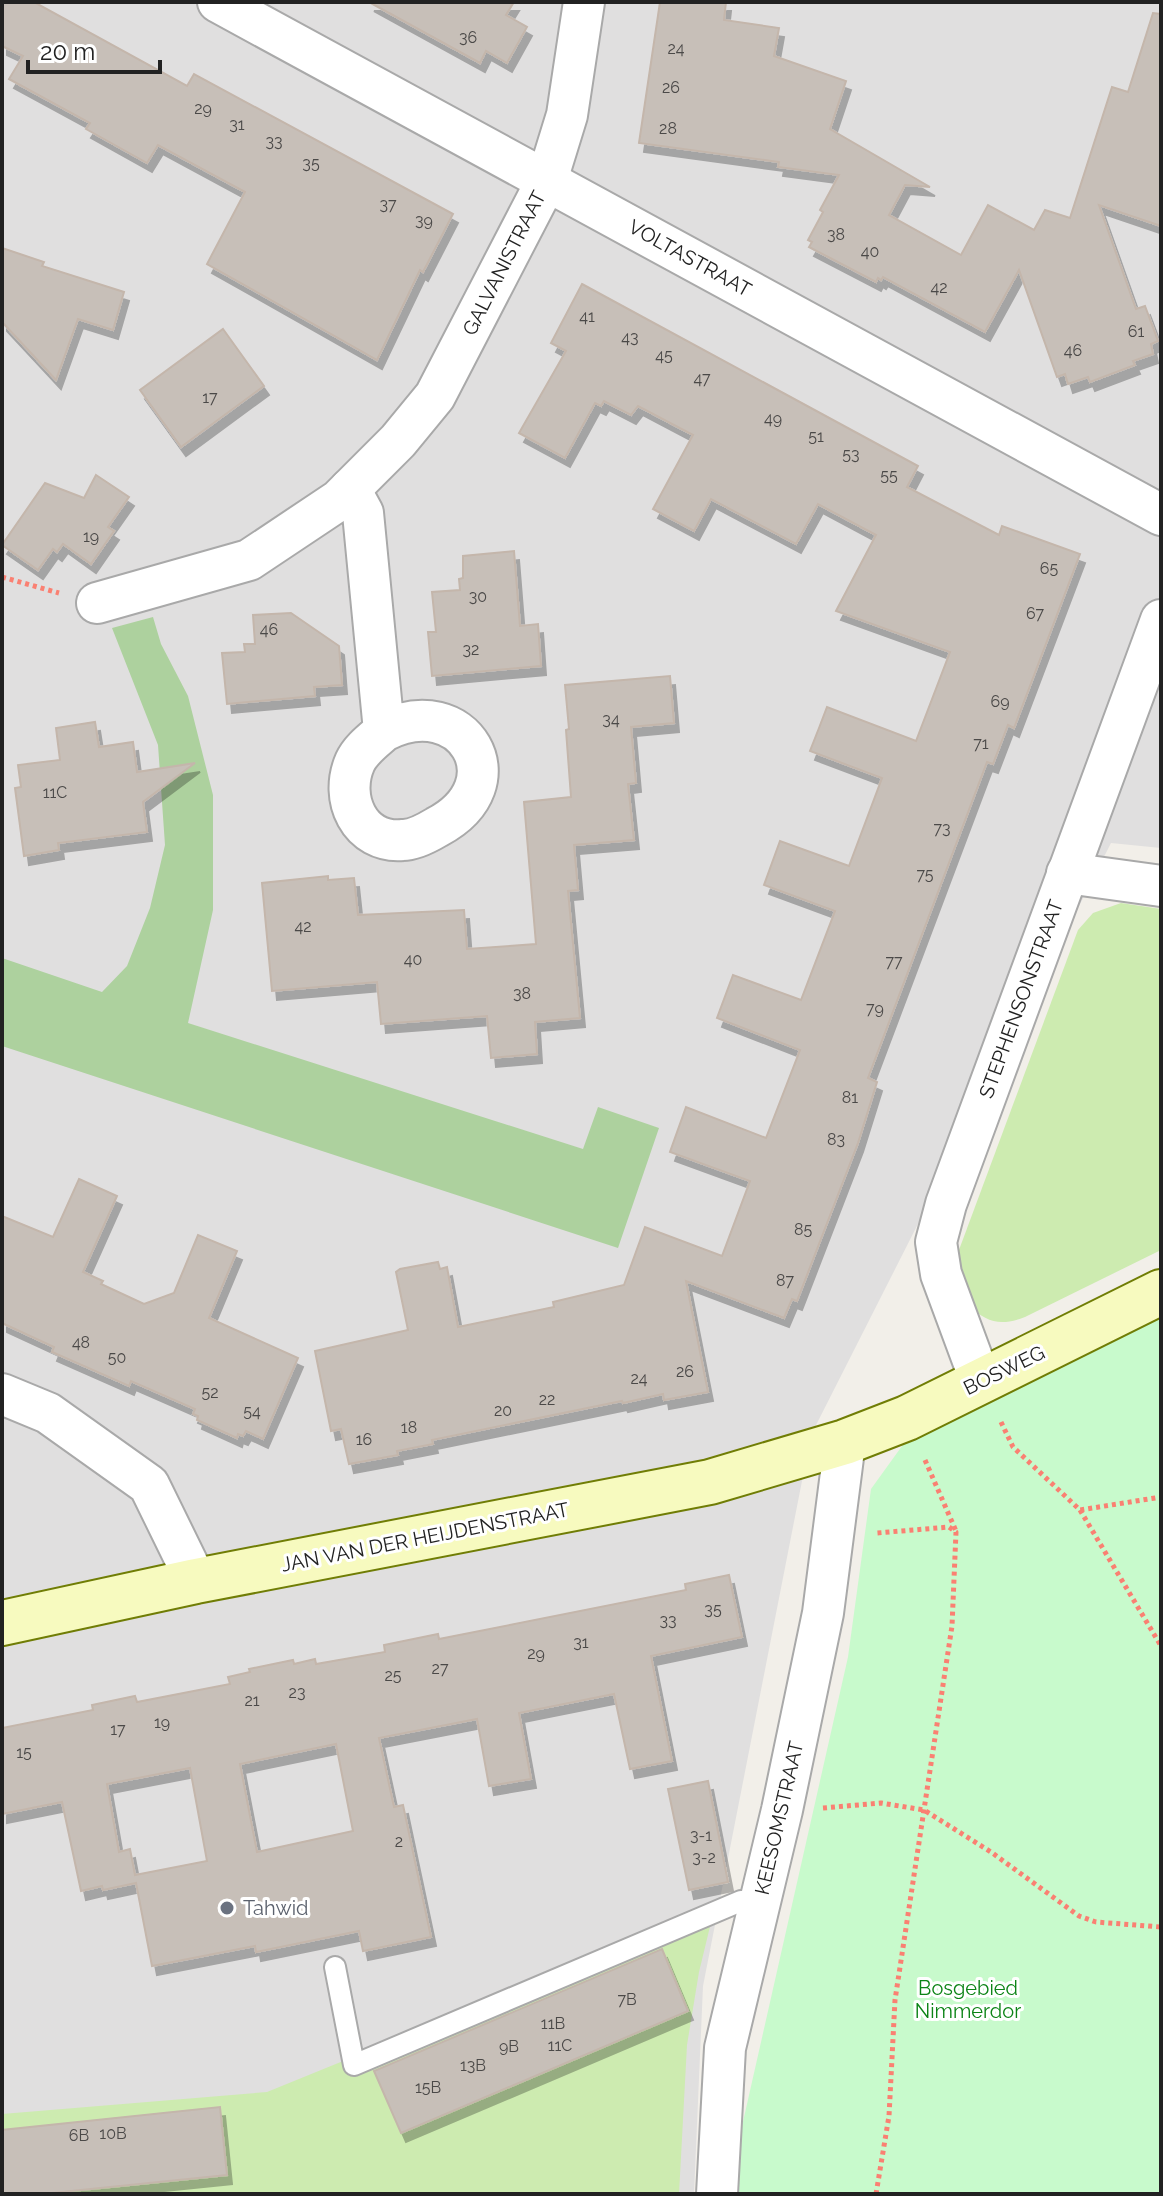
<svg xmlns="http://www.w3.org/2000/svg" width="1163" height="2196" font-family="Raleway,sans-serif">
	<defs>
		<filter id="shadow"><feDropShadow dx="5" dy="9" stdDeviation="0" flood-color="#0004"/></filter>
	</defs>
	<rect width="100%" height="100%" fill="#f2efe9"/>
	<!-- residential -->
	<polygon fill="#e0dfdf" points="2,2 1161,2 1161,848 1111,843 811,1435 703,1986 694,2194 2,2194"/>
	<!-- grass -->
	<g fill="#cdebb0">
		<path d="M 1121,903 L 1161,909 L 1161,1250 L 1025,1317 C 998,1327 989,1322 966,1305 L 956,1258 L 1078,930 L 1093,913 Z"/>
		<polygon points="714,1910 699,1972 687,2045 679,2194 2,2194 2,2114 267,2092"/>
	</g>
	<!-- forest -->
	<polygon fill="#add19e" points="153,617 161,644 188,696 213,795 213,910 188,1023 583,1149 598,1107 659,1128 618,1248 2,1046 2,958 102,992 127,966 150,908 165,845 158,745 112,628"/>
	<!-- park -->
	<polygon fill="#c8facc" points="1161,1310 1161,2194 731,2194 733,2166 848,1657 871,1489 915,1428"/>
	<!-- building -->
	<g fill="#c7bfb8" stroke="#c4b6ab" stroke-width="2" fill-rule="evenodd" filter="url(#shadow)">
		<polygon points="2,2 34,2 187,86 194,74 453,214 423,272 420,270 377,360 207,264 245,192 158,145 147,163 86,129 90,123 9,79 23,56 2,46"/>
		<polygon points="369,2 514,2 506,15 527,27 507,63 486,51 480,63"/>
		<polygon points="660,2 726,2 724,20 779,28 774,56 846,81 830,129 930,187 905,185 889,215 961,255 988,205 1034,230 1045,210 1070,218 1112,87 1128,92 1153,13 1161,14 1161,226 1099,205 1136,309 1145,306 1158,341 1151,344 1153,354 1133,361 1135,365 1090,382 1088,377 1068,384 1065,374 1057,377 1019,270 985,332 883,277 881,280 878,278 876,282 809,247 812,242 808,240 823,212 820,210 839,175 778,167 779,162 639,143"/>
		<polygon points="2,248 44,262 42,266 124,292 113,330 78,319 56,380 2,322"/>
		<polygon points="582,284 918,466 907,487 999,535 1002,526 1080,554 1014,728 1008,725 993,764 987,762 868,1078 877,1082 858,1143 797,1301 792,1299 784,1318 686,1281 708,1392 664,1400 663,1394 623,1403 622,1401 432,1440 433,1444 397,1451 398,1455 349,1464 341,1429 331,1431 315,1351 408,1330 396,1272 400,1269 438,1262 440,1269 447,1267 458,1327 554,1307 553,1302 624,1285 645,1227 722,1256 750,1181 670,1152 686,1107 766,1138 800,1050 717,1018 733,975 801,1000 835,911 764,885 780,841 849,866 882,778 810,751 819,728 827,707 916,741 950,652 836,611 876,535 818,504 796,544 711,499 694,531 653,509 693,435 638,406 631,415 604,401 601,406 595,403 565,458 519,433 566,351 551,343"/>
		<polygon points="223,329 264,386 181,447 140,390"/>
		<polygon points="96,475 129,497 108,527 114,531 91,564 63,544 57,552 53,549 38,570 2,545 45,483 84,498"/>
		<polygon points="514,551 520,626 538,624 541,666 432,676 428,632 436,632 432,592 460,590 459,579 463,578 463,556"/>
		<polygon points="291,613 339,646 342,685 314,687 315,696 227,704 222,653 245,652 244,644 255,644 253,615"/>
		<polygon points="670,676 674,723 631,727 636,783 628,784 634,840 574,845 578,890 568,891 580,1018 535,1022 537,1054 491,1058 487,1016 381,1024 377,982 272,991 262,883 328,876 328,880 354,878 358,915 464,910 467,949 536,944 524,802 571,797 566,730 569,729 565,685"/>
		<polygon points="95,722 99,747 133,742 137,772 195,763 143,802 147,832 58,843 59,850 24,856 15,788 21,787 18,765 60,760 56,728"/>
		<polygon points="79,1179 117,1196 83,1272 103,1281 101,1284 144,1304 174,1293 198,1235 237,1251 209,1318 298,1358 263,1439 246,1431 243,1436 238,1434 237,1438 197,1420 198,1416 193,1414 195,1409 131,1381 129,1386 52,1352 54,1347 2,1323 2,1216 53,1237"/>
		<path d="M 729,1575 L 742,1637 L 651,1656 L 672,1761 L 630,1769 L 614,1694 L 519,1713 L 531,1779 L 489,1786 L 477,1719 L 379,1738 L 394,1807 L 403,1805 L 431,1937 L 363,1951 L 359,1931 L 256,1952 L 255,1946 L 152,1966 L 136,1883 L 103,1890 L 102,1886 L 81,1891 L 62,1802 L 2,1814 L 2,1728 L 93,1710 L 92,1705 L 135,1696 L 137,1702 L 230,1684 L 228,1677 L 250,1672 L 249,1669 L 293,1660 L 294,1664 L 315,1659 L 316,1664 L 385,1652 L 384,1645 L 438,1634 L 439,1639 L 686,1590 L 685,1584 ZM 336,1744 L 353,1831 L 257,1852 L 240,1764 ZM 190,1768 L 207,1861 L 135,1875 L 130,1849 L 119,1852 L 107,1784 Z"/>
		<polygon points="708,1781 728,1882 689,1890 668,1789"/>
		<polygon points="662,1949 688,2011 401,2133 374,2071"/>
		<polygon points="220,2107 227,2175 42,2194 2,2194 2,2130"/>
	</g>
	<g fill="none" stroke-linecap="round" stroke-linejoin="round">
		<!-- lane casing -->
		<g stroke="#a9a9a9" stroke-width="24">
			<polyline id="lane" points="335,1967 354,2065 741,1901 760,1904"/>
		</g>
		<!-- street casing -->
		<g stroke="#a9a9a9" stroke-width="44">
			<g id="street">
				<polyline points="218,2 1161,515"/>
				<path d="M 350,489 L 363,513 L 384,731 C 374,740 361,749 355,762 C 339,798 359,844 403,840 C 414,840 427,833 437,827 C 520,783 463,690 384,731"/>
				<polyline points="97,603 249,560 339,500 398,441 435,396 547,180 567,115 584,2"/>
				<polyline points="1067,873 1161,886"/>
				<polyline points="981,1382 941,1274 936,1242 946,1204 1161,620"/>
				<polyline points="2,1394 48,1413 149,1485 196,1581"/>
				<polyline points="717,2194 725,2048 782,1810 823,1613 845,1442"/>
			</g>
		</g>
		<!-- secondary casing -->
		<g stroke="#707d05" stroke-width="48">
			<polyline id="secondary" points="2,1623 196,1581 710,1482 845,1442 907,1418 1161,1292"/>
		</g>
		<!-- path -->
		<g stroke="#fa8072" stroke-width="5" stroke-dasharray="4 4" stroke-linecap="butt">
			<polyline points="2,577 59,593"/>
			<polyline points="1001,1422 1013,1447 1080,1510 1161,1497"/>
			<polyline points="925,1460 956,1531"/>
			<polyline points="1080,1510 1161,1646"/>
			<polyline points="823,1808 881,1803 924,1810 991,1852 1079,1916 1096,1922 1161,1927"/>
			<polyline points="876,2194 889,2116 895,2000 952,1626 956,1532 949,1527 877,1533"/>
		</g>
		<!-- lane -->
		<use href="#lane" stroke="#fff" stroke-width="20"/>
		<!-- street -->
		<use href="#street" stroke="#fff" stroke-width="40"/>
		<!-- secondary -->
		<use href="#secondary" stroke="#f7fabf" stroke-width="44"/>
	</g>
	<!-- markers -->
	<circle fill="#6b7280" stroke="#fff" stroke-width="3" cx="227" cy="1908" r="8"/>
	<g text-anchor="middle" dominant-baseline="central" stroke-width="6" stroke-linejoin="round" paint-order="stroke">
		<!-- number labels -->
		<g font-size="16" fill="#4b4948">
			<text x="468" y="37">36</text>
			<text x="676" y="48">24</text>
			<text x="671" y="87">26</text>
			<text x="203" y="108">29</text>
			<text x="237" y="124">31</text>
			<text x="668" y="128">28</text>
			<text x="274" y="141">33</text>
			<text x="311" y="163">35</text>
			<text x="388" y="204">37</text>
			<text x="424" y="220">39</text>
			<text x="836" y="234">38</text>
			<text x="870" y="251">40</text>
			<text x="939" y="287">42</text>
			<text x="587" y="316">41</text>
			<text x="1136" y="331">61</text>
			<text x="630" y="337">43</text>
			<text x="1073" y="350">46</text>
			<text x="664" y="355">45</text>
			<text x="702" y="378">47</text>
			<text x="210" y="397">17</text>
			<text x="773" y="418">49</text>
			<text x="816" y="436">51</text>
			<text x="851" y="454">53</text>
			<text x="889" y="475">55</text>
			<text x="91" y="536">19</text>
			<text x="1049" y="568">65</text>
			<text x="478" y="596">30</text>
			<text x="1035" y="613">67</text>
			<text x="269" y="629">46</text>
			<text x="471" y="649">32</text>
			<text x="1000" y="701">69</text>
			<text x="611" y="719">34</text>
			<text x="981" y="743">71</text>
			<text x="55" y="792">11C</text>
			<text x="942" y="828">73</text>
			<text x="925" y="874">75</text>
			<text x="303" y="926">42</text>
			<text x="413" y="959">40</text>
			<text x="894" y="961">77</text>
			<text x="522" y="993">38</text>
			<text x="875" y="1008">79</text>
			<text x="850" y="1097">81</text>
			<text x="836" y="1139">83</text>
			<text x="803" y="1229">85</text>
			<text x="785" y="1280">87</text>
			<text x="81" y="1342">48</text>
			<text x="117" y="1357">50</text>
			<text x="685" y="1371">26</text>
			<text x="639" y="1378">24</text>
			<text x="210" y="1392">52</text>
			<text x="547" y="1399">22</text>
			<text x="503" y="1410">20</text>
			<text x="252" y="1411">54</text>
			<text x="409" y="1427">18</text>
			<text x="364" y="1439">16</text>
			<text x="713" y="1609">35</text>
			<text x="668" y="1620">33</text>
			<text x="581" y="1642">31</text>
			<text x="536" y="1653">29</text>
			<text x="440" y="1668">27</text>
			<text x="393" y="1675">25</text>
			<text x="297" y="1692">23</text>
			<text x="252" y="1700">21</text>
			<text x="162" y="1722">19</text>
			<text x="118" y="1729">17</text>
			<text x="24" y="1752">15</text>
			<text x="701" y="1835">3-1</text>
			<text x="399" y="1841">2</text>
			<text x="704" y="1857">3-2</text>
			<text x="627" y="1999">7B</text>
			<text x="553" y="2023">11B</text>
			<text x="560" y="2045">11C</text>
			<text x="509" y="2046">9B</text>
			<text x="473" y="2065">13B</text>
			<text x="428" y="2087">15B</text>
			<text x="113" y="2133">10B</text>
			<text x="79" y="2135">6B</text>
		</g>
		<!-- street labels -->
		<g font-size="20" fill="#222" stroke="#fff">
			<text transform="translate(690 258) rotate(29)">VOLTASTRAAT</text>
			<text transform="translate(504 263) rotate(-63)">GALVANISTRAAT</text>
			<text transform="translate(1021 999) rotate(-70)">STEPHENSONSTRAAT</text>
			<text transform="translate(1004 1370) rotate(-26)">BOSWEG</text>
			<text transform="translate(425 1537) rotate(-11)">JAN VAN DER HEIJDENSTRAAT</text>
			<text transform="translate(779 1818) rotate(-77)">KEESOMSTRAAT</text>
		</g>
		<!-- worship labels -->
		<g font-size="20" fill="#5b616d" stroke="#fff" text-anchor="start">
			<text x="243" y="1908">Tahwid</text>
		</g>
		<!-- park labels -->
		<g font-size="20" fill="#0c8416" stroke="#fff">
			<text x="968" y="1988">Bosgebied<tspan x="968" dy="23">Nimmerdor</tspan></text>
		</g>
	</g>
	<!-- border -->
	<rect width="1163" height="2196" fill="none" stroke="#222222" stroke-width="8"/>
	<!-- scale -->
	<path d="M28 60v12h132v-12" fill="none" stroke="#222222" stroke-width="4"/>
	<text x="40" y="60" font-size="24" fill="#222222" stroke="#ffffff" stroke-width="6" paint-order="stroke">20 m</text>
</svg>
